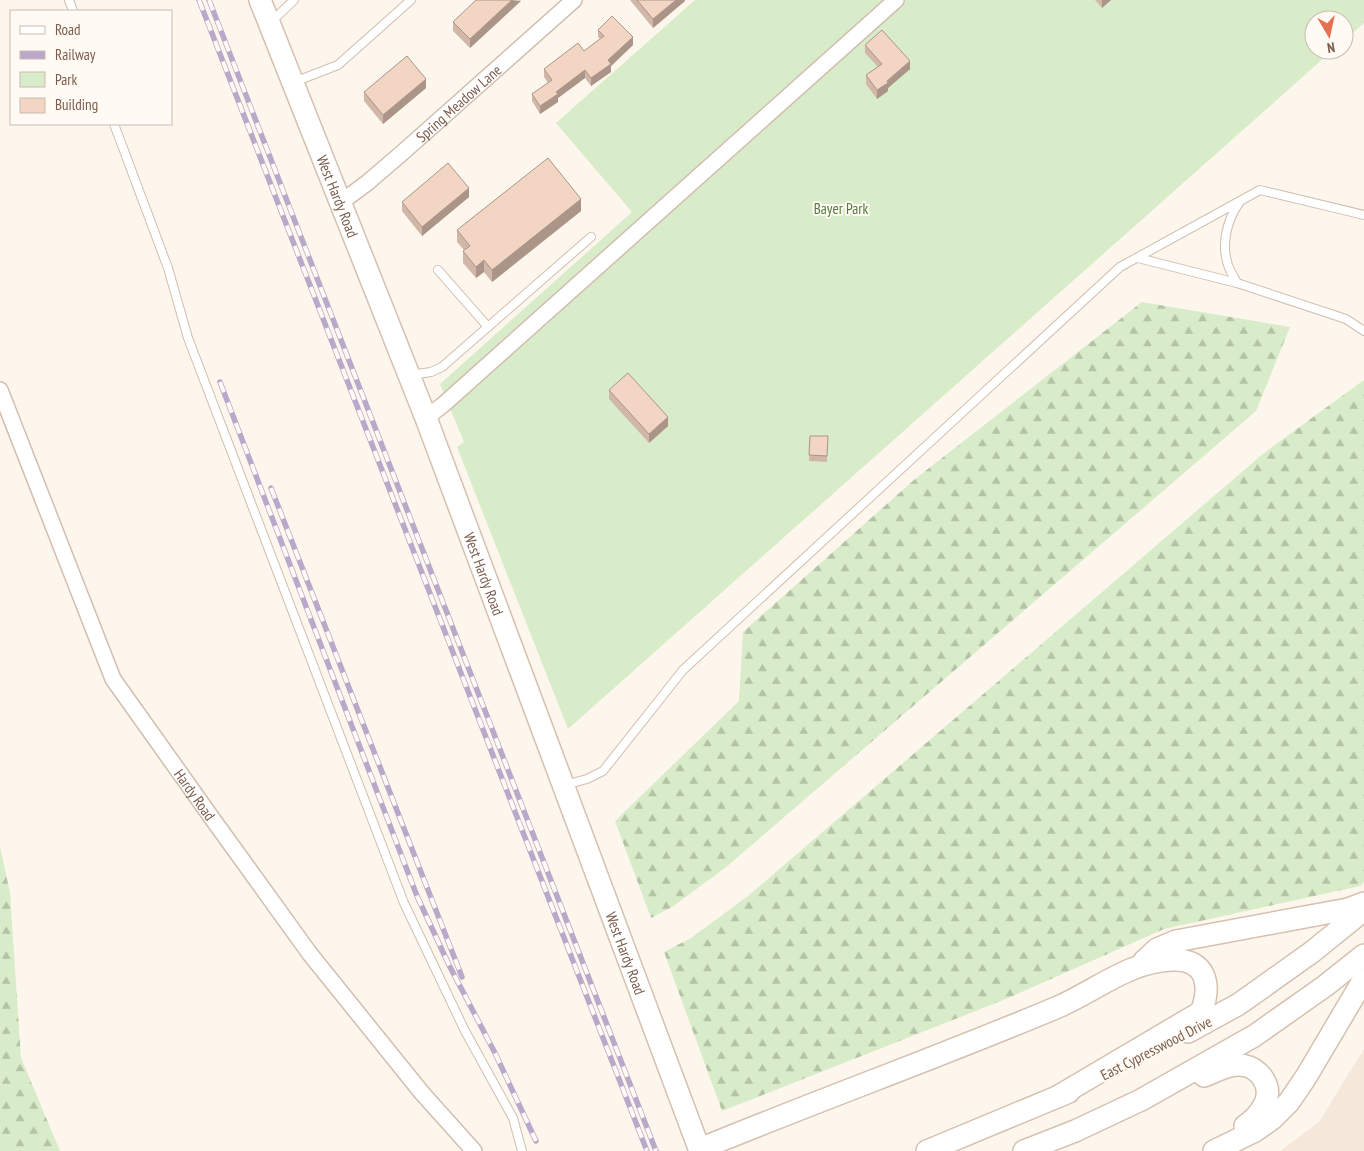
<svg xmlns="http://www.w3.org/2000/svg" width="1364" height="1151" font-family="'PT Sans Narrow',sans-serif">
	<defs>
		<pattern id="forest-firs" width="22" height="20" patternUnits="userSpaceOnUse" patternTransform="scale(1.25)"><rect width="22" height="20" fill="#d8ecc9"/><path d="M5 1l3.5 6h-7zM16 11l3.5 6h-7z" fill="#b4c2a5"/></pattern>
	</defs>
	<rect width="100%" height="100%" fill="#fdf6ec"/>
	<!-- residential -->
	<polygon fill="#f5e8da" points="1364,1049 1364,1151 1280,1151 1319,1122"/>
	<!-- forest -->
	<g fill="url(#forest-firs)">
		<polygon points="1142,302 1290,327 1256,411 725,868 672,907 651,918 615,821 739,701 743,632 915,479"/>
		<polygon points="1364,380 1364,882 1360,886 1164,929 1006,999 722,1111 664,952 691,938 748,896 1264,453"/>
		<polygon points="0,847 10,893 21,1058 60,1151 0,1151"/>
	</g>
	<!-- park -->
	<polygon fill="#d8ecc9" points="695,0 1364,0 1364,23 1344,41 1344,20 1314,20 1314,50 1333,50 568,729 457,447 464,442 440,384 632,212 556,123"/>
	<g fill="none" stroke-linecap="round" stroke-linejoin="round">
		<!-- service casing -->
		<g stroke="#d1beb0" stroke-width="10">
			<g id="service">
				<polyline points="69,0 73,11"/>
				<polyline points="270,23 294,0"/>
				<polyline points="294,82 338,65 411,0"/>
				<polyline points="114,124 168,268 188,338 404,903 465,1031 513,1118 522,1151"/>
				<polyline points="1138,258 1237,283 1346,319 1364,331"/>
				<polyline points="438,270 488,327"/>
				<path d="M 1237,283 C 1234,277 1230,271 1228,265 C 1221,244 1227,220 1239,203"/>
				<polyline points="410,375 431,372 442,367 591,237"/>
				<polyline points="565,785 587,779 603,771 683,670 1120,267 1260,190 1364,215"/>
			</g>
		</g>
		<!-- minor casing -->
		<g stroke="#d1beb0" stroke-width="18">
			<g id="minor">
				<path id="s1" d="M 340,203 L 367,183 L 402,153 L 574,0"/>
				<path id="s2" d="M 0,390 L 113,679 L 214,821 L 310,954 L 422,1093 L 474,1151"/>
				<polyline points="426,418 444,404 896,0"/>
			</g>
		</g>
		<!-- secondary casing -->
		<g stroke="#d6c0b0" stroke-width="24">
			<g id="secondary">
				<path id="s3" d="M 260,0 L 426,418 L 700,1151"/>
				<polyline points="1144,961 1157,949 1176,941 1348,909 1364,903"/>
				<polyline points="1188,1032 1239,1004 1312,952 1364,910"/>
				<path d="M 1204,1076 C 1217,1071 1232,1062 1246,1066 C 1252,1067 1258,1072 1262,1077 C 1276,1096 1260,1115 1245,1126"/>
				<path d="M 700,1149 C 819,1100 939,1057 1058,1007 C 1095,991 1130,961 1172,960 C 1206,958 1212,985 1201,1012 L 1057,1097"/>
				<polyline points="927,1151 1069,1092"/>
				<polyline points="1024,1151 1075,1131 1141,1100 1254,1036 1325,986 1364,955"/>
				<polyline points="1214,1151 1255,1131 1272,1119 1289,1102 1306,1077 1364,979"/>
			</g>
		</g>
		<!-- service -->
		<use href="#service" stroke="#fff" stroke-width="8"/>
		<!-- minor -->
		<use href="#minor" stroke="#fff" stroke-width="15"/>
		<!-- secondary -->
		<use href="#secondary" stroke="#fff" stroke-width="21"/>
		<!-- rail casing -->
		<g stroke="#b9a8c9" stroke-width="5.5">
			<g id="rail">
				<polyline points="199,0 647,1151"/>
				<polyline points="209,0 656,1151"/>
				<polyline points="220,382 417,896 449,965 495,1053 536,1141"/>
				<polyline points="271,488 462,977"/>
			</g>
		</g>
		<!-- rail -->
		<use href="#rail" stroke="#fffaf3" stroke-width="4" stroke-dasharray="11" stroke-linecap="butt"/>
	</g>
	<!-- wall -->
	<g fill="#d1b7a8">
		<polygon points="521,0 470,48 453,31 453,22"/>
		<polygon points="630,0 685,0 685,1 653,28"/>
		<polygon points="1095,0 1111,0 1102,8"/>
		<polygon points="598,30 633,45 611,66 611,72 591,86 585,78 558,98 558,102 540,114 532,101 532,94 548,83 544,77 544,69 584,51 600,39 598,37"/>
		<polygon points="865,45 910,69 888,88 888,91 877,99 866,84 866,75 878,67 865,53"/>
		<polygon points="426,88 383,124 364,101 364,92"/>
		<polygon points="469,197 422,236 402,211 402,202"/>
		<polygon points="581,211 492,282 484,272 476,278 463,263 463,251 464,250 457,242 457,230"/>
		<polygon points="609,390 668,426 649,443 609,399"/>
		<polygon points="810,436 828,436 827,462 809,461"/>
	</g>
	<!-- shaded-wall -->
	<g fill="#aa9588">
		<polygon points="512,0 521,1 470,48 470,39"/>
		<polygon points="676,0 685,0 685,1 653,28 653,19"/>
		<polygon points="1102,0 1111,0 1102,8"/>
		<polygon points="633,37 633,45 611,66 611,72 591,86 591,78 608,60"/>
		<polygon points="910,61 910,69 888,88 888,91 877,99 877,90"/>
		<polygon points="585,70 585,78 558,98 558,102 540,114 540,106 556,92"/>
		<polygon points="426,79 426,88 383,124 383,115"/>
		<polygon points="469,188 469,197 422,236 422,227"/>
		<polygon points="581,199 581,211 492,282 492,270"/>
		<polygon points="484,260 484,272 476,278 476,267"/>
		<polygon points="668,417 668,426 649,443 649,434"/>
	</g>
	<!-- building -->
	<g fill="#f3d5c3" stroke="#aa9588">
		<polygon points="476,0 512,0 470,39 453,22"/>
		<polygon points="637,0 676,0 653,19"/>
		<polygon points="612,16 633,37 608,60 611,64 591,78 585,70 556,92 558,94 540,106 532,94 552,80 544,69 578,43 584,51 604,36 598,30"/>
		<polygon points="882,30 910,61 887,81 888,83 877,90 866,75 882,64 865,45"/>
		<polygon points="407,56 426,79 383,115 364,92"/>
		<polygon points="548,158 581,199 492,270 484,260 476,267 463,251 470,246 457,230"/>
		<polygon points="448,163 469,188 422,227 402,202"/>
		<polygon points="628,373 668,417 649,434 609,390"/>
		<polygon points="810,436 828,436 827,456 809,455"/>
	</g>
	<g text-anchor="middle" dominant-baseline="central" stroke-width="4" stroke-linejoin="round" paint-order="stroke">
		<!-- street labels -->
		<g font-size="15" fill="#7a5c4d" stroke="#fffaf3">
			<text stroke="none"><textPath href="#s1" startOffset="155">Spring Meadow Lane</textPath></text>
			<text stroke="none"><textPath href="#s3" startOffset="211">West Hardy Road</textPath></text>
			<text stroke="none"><textPath href="#s3" startOffset="616">West Hardy Road</textPath></text>
			<text stroke="none"><textPath href="#s2" startOffset="452">Hardy Road</textPath></text>
			<text stroke="none"><textPath href="#s3" startOffset="1021">West Hardy Road</textPath></text>
			<text transform="translate(1156 1048) rotate(-27)">East Cypresswood Drive</text>
		</g>
		<!-- park labels -->
		<g font-size="15" fill="#537a41" stroke="#fffaf3">
			<text x="841" y="208">Bayer Park</text>
		</g>
	</g>
	<!-- legend -->
	<rect x="10" y="10" width="162" height="115" fill="#fffaf3" stroke="#cabbb1"/>
	<rect x="20" y="26" width="25" height="8" fill="#ffffff" stroke="#cabbb1"/>
	<text x="55" y="35" font-size="15" fill="#7a5c4d">Road</text>
	<rect x="20" y="51" width="25" height="8" fill="#b9a8c9" stroke="#cabbb1"/>
	<text x="55" y="60" font-size="15" fill="#7a5c4d">Railway</text>
	<rect x="20" y="72" width="25" height="15" fill="#d8ecc9" stroke="#cabbb1"/>
	<text x="55" y="85" font-size="15" fill="#7a5c4d">Park</text>
	<rect x="20" y="98" width="25" height="15" fill="#f3d5c3" stroke="#cabbb1"/>
	<text x="55" y="110" font-size="15" fill="#7a5c4d">Building</text>
	<!-- north arrow -->
	<g transform="translate(1329 35) rotate(171)"><circle r="24" fill="#fffaf3" stroke="#cabbb1"/>
	<path d="M0-4L9 19L0 12L-9 19Z" fill="#e76f51"/>
	<text y="-8" font-size="14" font-weight="bold" text-anchor="middle" fill="#7a5c4d">N</text>
	</g>
</svg>
